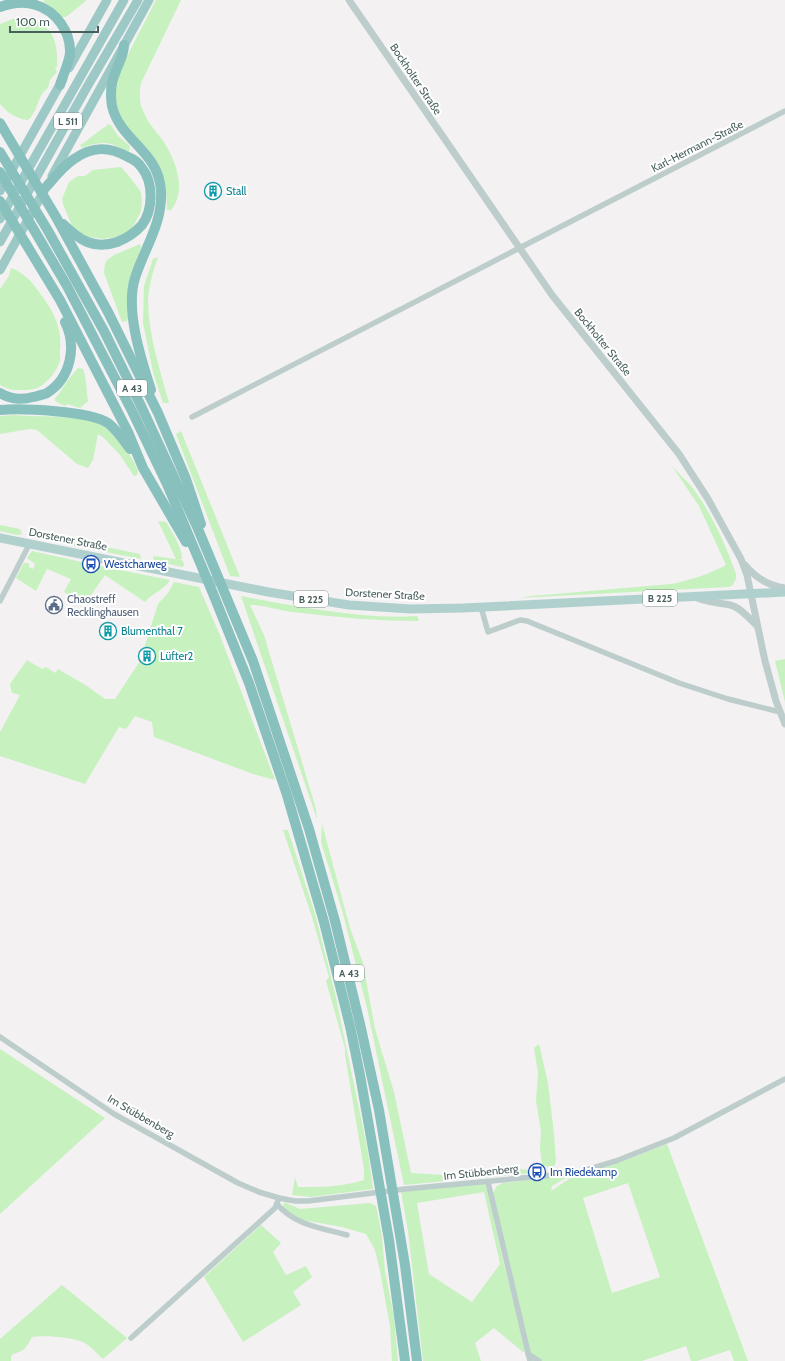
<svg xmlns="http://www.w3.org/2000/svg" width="785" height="1361" font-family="Cabin,sans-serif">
	<rect width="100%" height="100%" fill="#f3f1f2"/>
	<!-- green -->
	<g fill="#c7f1bf" fill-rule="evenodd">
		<polygon points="46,0 87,0 66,17 61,17 43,1"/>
		<path d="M 156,0 L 181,0 L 141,83 C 139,93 139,103 144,113 C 148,123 155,130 161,138 C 175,157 188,191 171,210 L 167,210 L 166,189 L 154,158 L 146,147 L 133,136 L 120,118 L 117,107 L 115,95 L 120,70 Z"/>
		<path d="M 21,18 C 50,19 59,40 57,67 L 55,68 L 57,72 L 50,80 L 48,88 C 37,95 38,112 28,120 C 16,119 8,113 0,104 L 0,24 L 13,19 Z"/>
		<path d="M 107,124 L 111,125 L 118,136 L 130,146 L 129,152 C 124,150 119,147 114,145 C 103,141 92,144 82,148 L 80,145 C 89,140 97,131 107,126 Z"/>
		<polygon points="121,167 128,175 141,192 142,202 141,211 134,225 129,231 115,237 103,239 82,236 72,226 63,204 62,199 69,182 78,176 85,176 93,170"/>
		<path d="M 140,244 L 141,247 C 133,271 126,293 128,318 L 127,321 L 122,322 L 104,273 L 105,264 L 107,260 L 114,255 Z"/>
		<path d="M 158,257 C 153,271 148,288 148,303 C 149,337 160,370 169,403 L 163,403 L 153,372 L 143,323 L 144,286 L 153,259 Z"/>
		<path d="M 11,268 C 23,272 32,282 39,292 C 52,309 63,328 60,350 C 59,353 61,357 60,360 C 59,366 54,373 50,378 C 41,387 39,389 26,390 C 14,390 11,391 0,385 L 0,289 L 9,276 Z"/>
		<path d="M 78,368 L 83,369 C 87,380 86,390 88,401 L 80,408 L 67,404 L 65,406 L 55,401 L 55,398 L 58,395 L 68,380 Z"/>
		<path d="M 15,415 C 41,418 86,413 108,429 C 113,433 116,438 120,443 C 128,452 134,460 138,471 L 137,475 L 134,476 L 120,455 L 104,438 L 98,434 L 93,460 L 88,468 L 77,464 L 37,430 L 30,429 L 0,434 L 0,416 Z"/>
		<polygon points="181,431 240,577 230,576 176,434"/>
		<path d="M 672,466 C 678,473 685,479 691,486 C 710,510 726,545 736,574 L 736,579 L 732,586 L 728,587 L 518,598 L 532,596 L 671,584 C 691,580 709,574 726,565 L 699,506 Z"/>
		<path d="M 158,521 L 166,522 C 172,532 182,547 182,559 L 178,559 L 182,560 L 184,564 L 183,567 L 154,561 L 153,556 L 176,559 Z"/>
		<polygon points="0,525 20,529 22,534 17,535 0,531"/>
		<polygon points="48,535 140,554 141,559 45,540"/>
		<path d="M 32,551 L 100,566 L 170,580 C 167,588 152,593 145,602 L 105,575 L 84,605 L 64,592 L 71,579 L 47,569 L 36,591 L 16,578 L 24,563 L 29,563 L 29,567 L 33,569 L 35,564 L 27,558 Z"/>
		<polygon points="174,582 199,587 219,633 275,780 253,774 154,737 152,722 135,716 126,729 119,727 85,784 0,756 0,732 20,695 12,693 10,684 27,660 42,669 46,667 55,673 58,669 87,686 105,699 115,699 140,661 158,604 168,593"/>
		<path d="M 241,596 C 270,602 299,607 328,611 C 360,615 385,618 417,616 L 419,621 C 376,621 335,617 293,612 C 281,611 261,604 250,605 L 264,635 L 316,809 L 317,819 Z"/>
		<polygon points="785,659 785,702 775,661"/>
		<polygon points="322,824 350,928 363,963 375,1029 394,1092 411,1173 444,1175 517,1169 532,1170 532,1173 404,1185 367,1008 342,910 321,842"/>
		<path d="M 283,830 L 288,830 L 315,914 L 335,993 L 368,1152 L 373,1189 L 311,1197 L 292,1195 L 295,1177 L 298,1187 C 320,1187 343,1187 364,1180 L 364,1169 L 345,1055 L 345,1048 L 326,981 L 329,977 L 312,917 Z"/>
		<polygon points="539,1044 548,1083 554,1134 556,1161 554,1167 542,1166 540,1147 541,1131 536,1101 538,1073 534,1048"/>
		<polygon points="0,1049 105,1118 0,1214"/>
		<path d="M 667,1144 L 748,1361 L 734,1361 L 730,1350 L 697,1361 L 691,1361 L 686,1346 L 642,1361 L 531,1361 L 493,1193 L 497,1186 L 503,1183 L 571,1175 L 552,1186 L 551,1191 L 575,1175 L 611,1166 ZM 628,1183 L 660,1277 L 612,1293 L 583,1198 Z"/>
		<path d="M 486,1183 L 503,1260 L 526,1351 L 523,1352 L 494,1328 L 475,1343 L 481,1361 L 423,1361 L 408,1231 L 401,1191 ZM 484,1192 L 500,1264 L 472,1302 L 429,1274 L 417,1203 Z"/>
		<polygon points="284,1202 300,1209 370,1203 376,1206 382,1236 385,1271 394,1317 398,1361 392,1361 390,1326 380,1271 375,1250 366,1234 342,1227 303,1220 283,1209"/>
		<polygon points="261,1225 281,1243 273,1252 286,1275 306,1266 312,1277 293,1292 301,1305 243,1342 204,1277"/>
		<path d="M 62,1285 L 127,1338 L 103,1359 C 97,1354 90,1345 83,1342 C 70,1337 45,1335 32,1337 C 29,1342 26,1349 21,1351 C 17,1353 14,1353 11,1356 L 11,1361 L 0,1361 L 0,1339 Z"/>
	</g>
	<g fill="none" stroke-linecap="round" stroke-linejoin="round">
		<!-- minor -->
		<g stroke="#bccdcc" stroke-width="5.5">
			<polyline points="192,417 785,111"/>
			<polyline points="0,601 30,543"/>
			<polyline points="481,607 488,632 520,620 527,621 679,683 728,699 780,712"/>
			<polyline points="0,1037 114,1114 238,1183 259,1192 279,1198 295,1201 308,1201 405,1189 576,1173 616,1161 674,1138 785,1079"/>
			<polyline points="488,1182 530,1361"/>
			<path d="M 277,1204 C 294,1225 322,1228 347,1235"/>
			<polyline points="131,1338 275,1208 279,1198"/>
			<polyline points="528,1354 539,1361"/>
		</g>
		<!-- tertiary -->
		<g stroke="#bccdcc" stroke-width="7">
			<polyline points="349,0 552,295 679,454 708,499 741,559 747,575 765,661 776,701 785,724"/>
			<path d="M 745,565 C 756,578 768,586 785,588"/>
			<path d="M 693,596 C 705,603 716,602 730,605 C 740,607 750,619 757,626"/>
		</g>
		<!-- primary -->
		<polyline stroke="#b0d0ce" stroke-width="9" points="0,538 268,592 349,605 411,609 463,608 785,592"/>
		<!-- trunk -->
		<g stroke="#9cc8c6" stroke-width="9">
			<polyline points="69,68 107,0"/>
			<polyline points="52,176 149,0"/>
			<polyline points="0,191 63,79"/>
			<polyline points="0,219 124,0"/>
			<polyline points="0,242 87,87 138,0"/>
			<polyline points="0,270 45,189"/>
		</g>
		<!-- motorway -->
		<g stroke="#88c0bd" stroke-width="10">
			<path d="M 0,7 C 11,3 25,1 36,5 C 56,11 71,32 70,53 C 69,63 63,75 60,85"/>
			<path d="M 124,45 C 124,55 119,62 116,71 C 111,82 110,94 112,106 C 120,141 159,151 161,191 C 163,223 144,249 135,278 C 125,310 141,359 151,390"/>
			<polyline points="0,123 56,217 108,312 158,413 186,479 201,524"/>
			<polyline points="0,152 47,229 104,331 142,408 198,529 253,661 309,829 335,921 360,1024 379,1110 405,1265 417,1361"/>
			<polyline points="0,172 67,286 132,411 167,484 212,591 249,683 287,795 324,922 350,1026 360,1075 389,1240 405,1361"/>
			<path d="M 46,187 C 55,177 63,166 74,159 C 92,146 109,146 128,157 C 133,159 139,163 142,168 C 154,183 153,210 142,225 C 135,233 127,238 117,242 C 94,250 79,240 63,224"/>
			<polyline points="0,201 60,300 128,432 143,468 186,542"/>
			<path d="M 0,393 C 10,399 22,400 33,397 C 37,396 43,395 47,393 C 71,378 77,346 65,322"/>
			<path d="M 0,410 C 22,408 90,411 108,423 C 117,430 123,439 130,449"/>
		</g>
	</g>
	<!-- icons -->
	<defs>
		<g id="building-ring" transform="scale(0.9)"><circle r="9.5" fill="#fff" stroke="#0f9aa8" stroke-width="1.5"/><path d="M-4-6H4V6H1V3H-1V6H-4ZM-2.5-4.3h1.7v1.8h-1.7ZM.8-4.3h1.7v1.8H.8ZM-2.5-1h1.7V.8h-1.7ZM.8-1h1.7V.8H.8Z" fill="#0f9aa8"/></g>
		<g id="bus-ring" transform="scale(0.9)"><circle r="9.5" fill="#fff" stroke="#1a4fb4" stroke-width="1.5"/><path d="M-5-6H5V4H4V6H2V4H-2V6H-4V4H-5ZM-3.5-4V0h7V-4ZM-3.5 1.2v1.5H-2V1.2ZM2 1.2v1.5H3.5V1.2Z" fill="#1a4fb4"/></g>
		<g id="civic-ring" transform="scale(0.9)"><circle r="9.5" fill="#fff" stroke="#5c6f8a" stroke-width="1.5"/><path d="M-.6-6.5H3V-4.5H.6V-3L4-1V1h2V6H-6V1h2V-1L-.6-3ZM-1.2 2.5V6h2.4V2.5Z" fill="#5c6f8a"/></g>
	</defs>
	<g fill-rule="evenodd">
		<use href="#building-ring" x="213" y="191"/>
		<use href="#bus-ring" x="91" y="564"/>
		<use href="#civic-ring" x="54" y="605"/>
		<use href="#building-ring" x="108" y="631"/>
		<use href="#building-ring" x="147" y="656"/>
		<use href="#bus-ring" x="537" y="1172"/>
	</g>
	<g text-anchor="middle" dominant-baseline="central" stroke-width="4" stroke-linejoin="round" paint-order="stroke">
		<!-- shield labels -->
		<g fill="#fff" stroke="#7f8f8e" stroke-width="1">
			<rect x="54" y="113" width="28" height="16" rx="3"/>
			<rect x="117" y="380" width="30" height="16" rx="3"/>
			<rect x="643" y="590" width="34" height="16" rx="3"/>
			<rect x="294" y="591" width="34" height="16" rx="3"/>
			<rect x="334" y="965" width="30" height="16" rx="3"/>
		</g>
		<g font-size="10" font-weight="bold" fill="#485f5d">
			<text x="68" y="121">L 511</text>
			<text x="132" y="388">A 43</text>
			<text x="660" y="598">B 225</text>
			<text x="311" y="599">B 225</text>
			<text x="349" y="973">A 43</text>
		</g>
		<!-- street labels -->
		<g font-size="11" fill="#485f5d" stroke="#fff">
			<text transform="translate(416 79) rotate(56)">Bockholter Straße</text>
			<text transform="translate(697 146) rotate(-27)">Karl-Hermann-Straße</text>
			<text transform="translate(603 342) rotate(51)">Bockholter Straße</text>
			<text transform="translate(68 539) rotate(11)">Dorstener Straße</text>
			<text transform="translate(385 594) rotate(3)">Dorstener Straße</text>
			<text transform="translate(141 1116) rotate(30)">Im Stübbenberg</text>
			<text transform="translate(481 1172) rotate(-6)">Im Stübbenberg</text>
		</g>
		<!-- culture labels -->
		<g font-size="11" fill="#0d838f" stroke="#fff" text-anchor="start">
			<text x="226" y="191">Stall</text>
			<text x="121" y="631">Blumenthal 7</text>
			<text x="160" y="656">Lüfter2</text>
		</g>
		<!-- transit labels -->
		<g font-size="11" fill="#164399" stroke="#fff" text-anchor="start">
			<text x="104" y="564">Westcharweg</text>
			<text x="550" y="1172">Im Riedekamp</text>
		</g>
		<!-- service labels -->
		<g font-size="11" fill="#4e5e75" stroke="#fff" text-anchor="start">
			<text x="67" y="599">Chaostreff<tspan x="67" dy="13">Recklinghausen</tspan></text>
		</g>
	</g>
	<!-- scale -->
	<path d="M10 26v6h88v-6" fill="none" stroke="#485f5d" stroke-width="2"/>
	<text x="16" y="26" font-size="12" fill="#485f5d" stroke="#ffffff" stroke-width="3" paint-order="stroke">100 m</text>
</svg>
